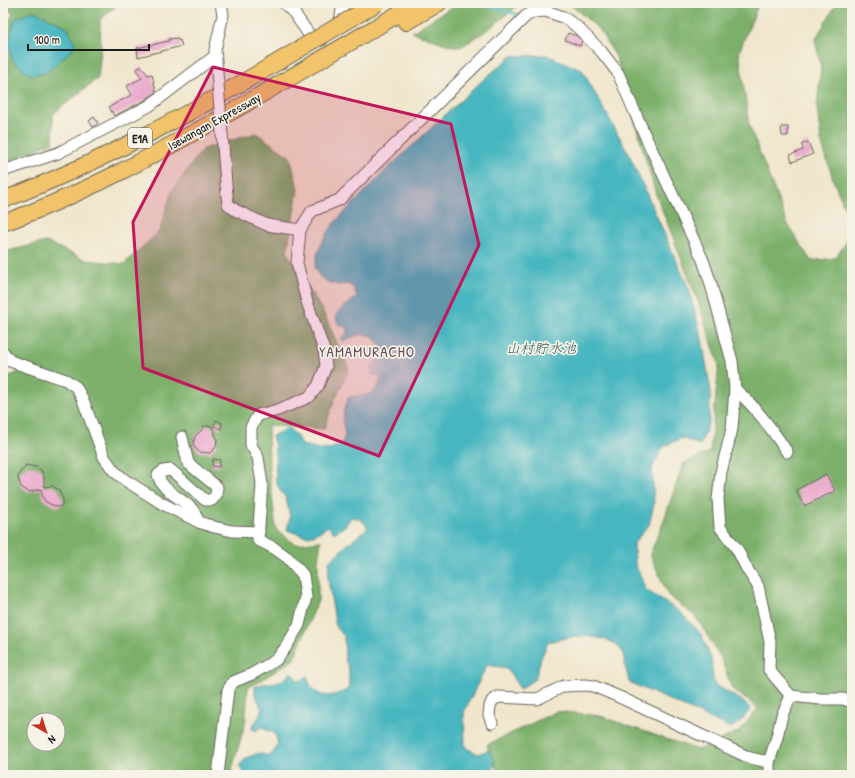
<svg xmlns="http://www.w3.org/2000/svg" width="855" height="778" font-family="'Patrick Hand','Klee One',sans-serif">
	<rect width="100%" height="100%" fill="#f7f3e8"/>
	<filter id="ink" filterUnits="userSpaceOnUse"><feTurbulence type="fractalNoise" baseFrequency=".025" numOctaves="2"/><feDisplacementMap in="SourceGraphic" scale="8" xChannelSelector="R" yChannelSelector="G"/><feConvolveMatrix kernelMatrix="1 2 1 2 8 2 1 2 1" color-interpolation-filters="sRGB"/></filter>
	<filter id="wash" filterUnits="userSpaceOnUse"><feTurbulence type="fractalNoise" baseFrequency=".012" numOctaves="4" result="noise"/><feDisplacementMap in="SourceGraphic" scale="16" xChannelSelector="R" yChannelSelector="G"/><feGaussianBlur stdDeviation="0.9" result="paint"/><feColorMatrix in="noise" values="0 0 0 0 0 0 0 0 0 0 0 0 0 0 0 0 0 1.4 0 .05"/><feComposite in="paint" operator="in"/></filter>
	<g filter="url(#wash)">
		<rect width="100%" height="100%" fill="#f0e6cc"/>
		<!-- forest -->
		<g fill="#7bb06b" stroke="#4c6644" fill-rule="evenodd">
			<polygon points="3,3 119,3 100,20 101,48 98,78 53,114 53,142 3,164 3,40 13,12 3,10"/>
			<polygon points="458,3 521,3 490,28 461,47 449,45 412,32"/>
			<polygon points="549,3 759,3 739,52 749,125 787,223 811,261 835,258 847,241 848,216 834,182 821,141 817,107 821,67 815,40 837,3 852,3 852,775 499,775 487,745 557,711 600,716 698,750 740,731 758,708 732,689 721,658 696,617 668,595 650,554 663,523 683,464 710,452 719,364 697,299 656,194 616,57 600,30 571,5"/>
			<path d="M 256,133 L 290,157 L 298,189 L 287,252 L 323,312 L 349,369 L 334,401 L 324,429 L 268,425 L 269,468 L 276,530 L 295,544 L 321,541 L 318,561 L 318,601 L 293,660 L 248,688 L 245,724 L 232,769 L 233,775 L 3,775 L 3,378 L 18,373 L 12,357 L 3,345 L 3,252 L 46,242 L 86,260 L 124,264 L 159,232 L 172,191 L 203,149 ZM 34,720 L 58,720 L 58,744 L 34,744 Z"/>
		</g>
		<!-- water -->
		<g fill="#47b6c0" stroke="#32696e">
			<polygon points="34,11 67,27 76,46 46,73 30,75 12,60 9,42 15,19"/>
			<path d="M 547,55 L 582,70 L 629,154 L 689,289 L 702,339 L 711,392 L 709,422 L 700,445 L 682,438 L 663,447 L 652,468 L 654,504 L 649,525 L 634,543 L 635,563 L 646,590 L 680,612 L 701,634 L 711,658 L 714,684 L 741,700 L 751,709 L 742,720 L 731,728 L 629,682 L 622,650 C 618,647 614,642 609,641 C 589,633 568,637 548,642 L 541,658 L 535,679 L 520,689 L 507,668 L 487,665 L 464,712 L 465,747 L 478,754 L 489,750 L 495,761 L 492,775 L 246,775 L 239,766 L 246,758 L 259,753 L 268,756 C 279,749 280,742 273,732 L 267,730 L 261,727 L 256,731 L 251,728 L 259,717 L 262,709 L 255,694 L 255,687 C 270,679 278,689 291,672 L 298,681 L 302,680 L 307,676 C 308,680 310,685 312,688 C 322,700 338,696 349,688 L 349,670 L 345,659 L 344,636 L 336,628 L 328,579 L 329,562 L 348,544 L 368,528 C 364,521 360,518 351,517 L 345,526 L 334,533 L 328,526 C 308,540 308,537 287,530 L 290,517 L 286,498 L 281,492 L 276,482 L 275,447 L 272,436 L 288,428 L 296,435 L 302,445 L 326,450 L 341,445 L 345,436 L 343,423 L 344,409 L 349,397 C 367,394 375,398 381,378 L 378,375 L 373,375 L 371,372 L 372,365 L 383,354 L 382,346 C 378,344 376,340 372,337 C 363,331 351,338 343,341 L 341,338 L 347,334 L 347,326 L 340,326 L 337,322 L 336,317 L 338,312 L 357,297 L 354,288 L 348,284 L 338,285 L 328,282 L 320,277 L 315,269 L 317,255 L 323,240 L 335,222 L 385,171 L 484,79 L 512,56 Z"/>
		</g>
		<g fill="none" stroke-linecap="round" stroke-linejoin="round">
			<!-- stream -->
			<polyline stroke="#47b6c0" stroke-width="2.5" points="477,3 520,15"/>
		</g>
		<g id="blocks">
			<!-- building -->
			<g fill="#eaaccd">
				<polygon points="568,33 577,36 582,41 580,46 565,40"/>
				<polygon points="177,38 177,40 180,40 182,46 138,57 137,48 169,41 169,39"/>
				<polygon points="141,66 148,75 152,74 156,92 145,100 114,116 109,107 132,95 127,86 142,78 136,70"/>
				<polygon points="94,117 98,123 93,127 89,121"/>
				<polygon points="781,127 788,127 788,136 782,136"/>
				<polygon points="808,142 813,154 792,162 790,155 803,150 802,144"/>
				<polygon points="216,420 222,423 221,429 214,426"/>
				<polygon points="203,426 212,426 217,440 216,447 210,453 199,452 195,448 193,444 195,436 203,429"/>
				<polygon points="213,459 220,460 219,467 212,466"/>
				<polygon points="25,465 36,467 42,471 44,477 44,487 52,486 58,489 63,499 63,503 61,506 57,507 46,502 43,498 41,489 29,492 21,487 18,478 20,472 26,467"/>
				<polygon points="826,474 835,491 804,506 796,490"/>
			</g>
		</g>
	</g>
	<g filter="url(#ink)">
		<use href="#blocks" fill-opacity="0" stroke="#66635a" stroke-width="1"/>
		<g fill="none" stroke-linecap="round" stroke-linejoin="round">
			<!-- minor casing -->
			<g stroke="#66635a" stroke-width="13">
				<g id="minor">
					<polyline points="284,3 294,13 308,33 318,41 322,40"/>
					<polyline points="336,28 340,22 343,3"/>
					<polyline points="217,72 215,50 223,15 221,3"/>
					<polyline points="3,171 58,153 149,106 215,56"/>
					<polyline points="300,230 312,211 339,200 526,16 534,12 546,11 563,17 576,26 601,51 618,73 643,131 703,260 710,281 732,361 735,389 732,429 721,472 718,499 720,527 737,549 747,569 758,586 770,642 769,670 791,696 820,699 843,699 852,702"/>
					<polyline points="3,352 10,361 66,380 76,387 83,400 104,457 114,471 125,480 163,504 199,522 214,527 232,531 259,532"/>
					<path d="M 735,389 C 756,407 772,429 787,452"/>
					<path d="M 182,437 L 188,463 L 217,487 L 216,495 L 212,500 L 205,500 L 171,470 L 163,471 L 158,475 C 162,492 183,498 193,510 C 195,514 197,518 199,522"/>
					<polyline points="492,723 489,715 490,706 492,701 498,697 537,699 564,686 585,685 593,686 617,696 750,758 769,762 777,737 782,715 791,696"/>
					<polyline points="769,762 769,775"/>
					<polyline points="218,775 228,690 233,682 252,674 276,660 286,647 299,625 306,597 303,575 288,558 274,548 258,540 262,484 258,457 251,445 251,427 258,415 278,410 309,397 318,386 326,366 324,350 307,302 297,263 300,230 267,225 235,210 228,204 227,196 223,146"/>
				</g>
			</g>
			<!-- highway casing -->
			<g stroke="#66635a" stroke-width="18">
				<g id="highway">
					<polyline points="406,22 439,3"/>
					<path d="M 3,200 C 97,164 185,116 271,66"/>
					<path d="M 3,223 C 82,195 156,154 229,113 C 292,77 354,40 417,3"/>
				</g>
			</g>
			<!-- minor -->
			<use href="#minor" stroke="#fff" stroke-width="11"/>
			<!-- highway -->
			<use href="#highway" stroke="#f1c36a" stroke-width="16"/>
			<!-- minor-bridge casing -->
			<g stroke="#66635a" stroke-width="13" stroke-linecap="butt">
				<polyline id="minor-bridge" points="217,72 223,146"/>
			</g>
			<!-- highway-bridge casing -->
			<g stroke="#66635a" stroke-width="18" stroke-linecap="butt">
				<polyline id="highway-bridge" points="271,66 377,3"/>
			</g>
			<!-- minor-bridge -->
			<use href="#minor-bridge" stroke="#fff" stroke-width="11"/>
			<!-- highway-bridge -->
			<use href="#highway-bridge" stroke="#f1c36a" stroke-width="16"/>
		</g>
	</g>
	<!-- marked area -->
	<path fill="#c2185b" fill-opacity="0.2" stroke="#c2185b" stroke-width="3" stroke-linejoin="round" d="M 213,67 L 451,124 L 479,245 L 379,456 L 143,368 L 133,222 Z"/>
	<g text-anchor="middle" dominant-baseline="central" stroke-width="3.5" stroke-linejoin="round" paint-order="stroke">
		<!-- shield labels -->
		<rect fill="#f7f3e8" stroke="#5e5c59" stroke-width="1" x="128" y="128" width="24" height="20" rx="3"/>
		<g font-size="12" font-weight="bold" fill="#1c1c1c">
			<text x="140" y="138">E1A</text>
		</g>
		<!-- street labels -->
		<g font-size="13" fill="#1c1c1c" stroke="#f7f3e8">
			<text transform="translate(214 121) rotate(-29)">Isewangan Expressway</text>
		</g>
		<!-- water labels -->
		<g font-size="14" font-style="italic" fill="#2d5a5e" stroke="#f7f3e8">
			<text x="541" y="347">山村貯水池</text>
		</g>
		<!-- quarter labels -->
		<g font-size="15" letter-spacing="1" fill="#644e5a" stroke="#f7f3e8">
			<text x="367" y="351">YAMAMURACHO</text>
		</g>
	</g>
	<!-- margin -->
	<rect width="855" height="778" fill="none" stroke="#f7f3e8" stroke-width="16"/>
	<!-- north arrow -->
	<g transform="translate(46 732) rotate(141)"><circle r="19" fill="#f7f3e8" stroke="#9f9d96"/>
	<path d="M0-3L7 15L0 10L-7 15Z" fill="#c8321e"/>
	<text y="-6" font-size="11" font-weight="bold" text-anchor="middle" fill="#1c1c1c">N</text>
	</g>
	<!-- scale -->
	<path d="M28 44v6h121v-6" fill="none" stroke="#1c1c1c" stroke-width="2"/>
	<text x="34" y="44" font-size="12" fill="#1c1c1c" stroke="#f7f3e8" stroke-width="3" paint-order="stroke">100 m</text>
</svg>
